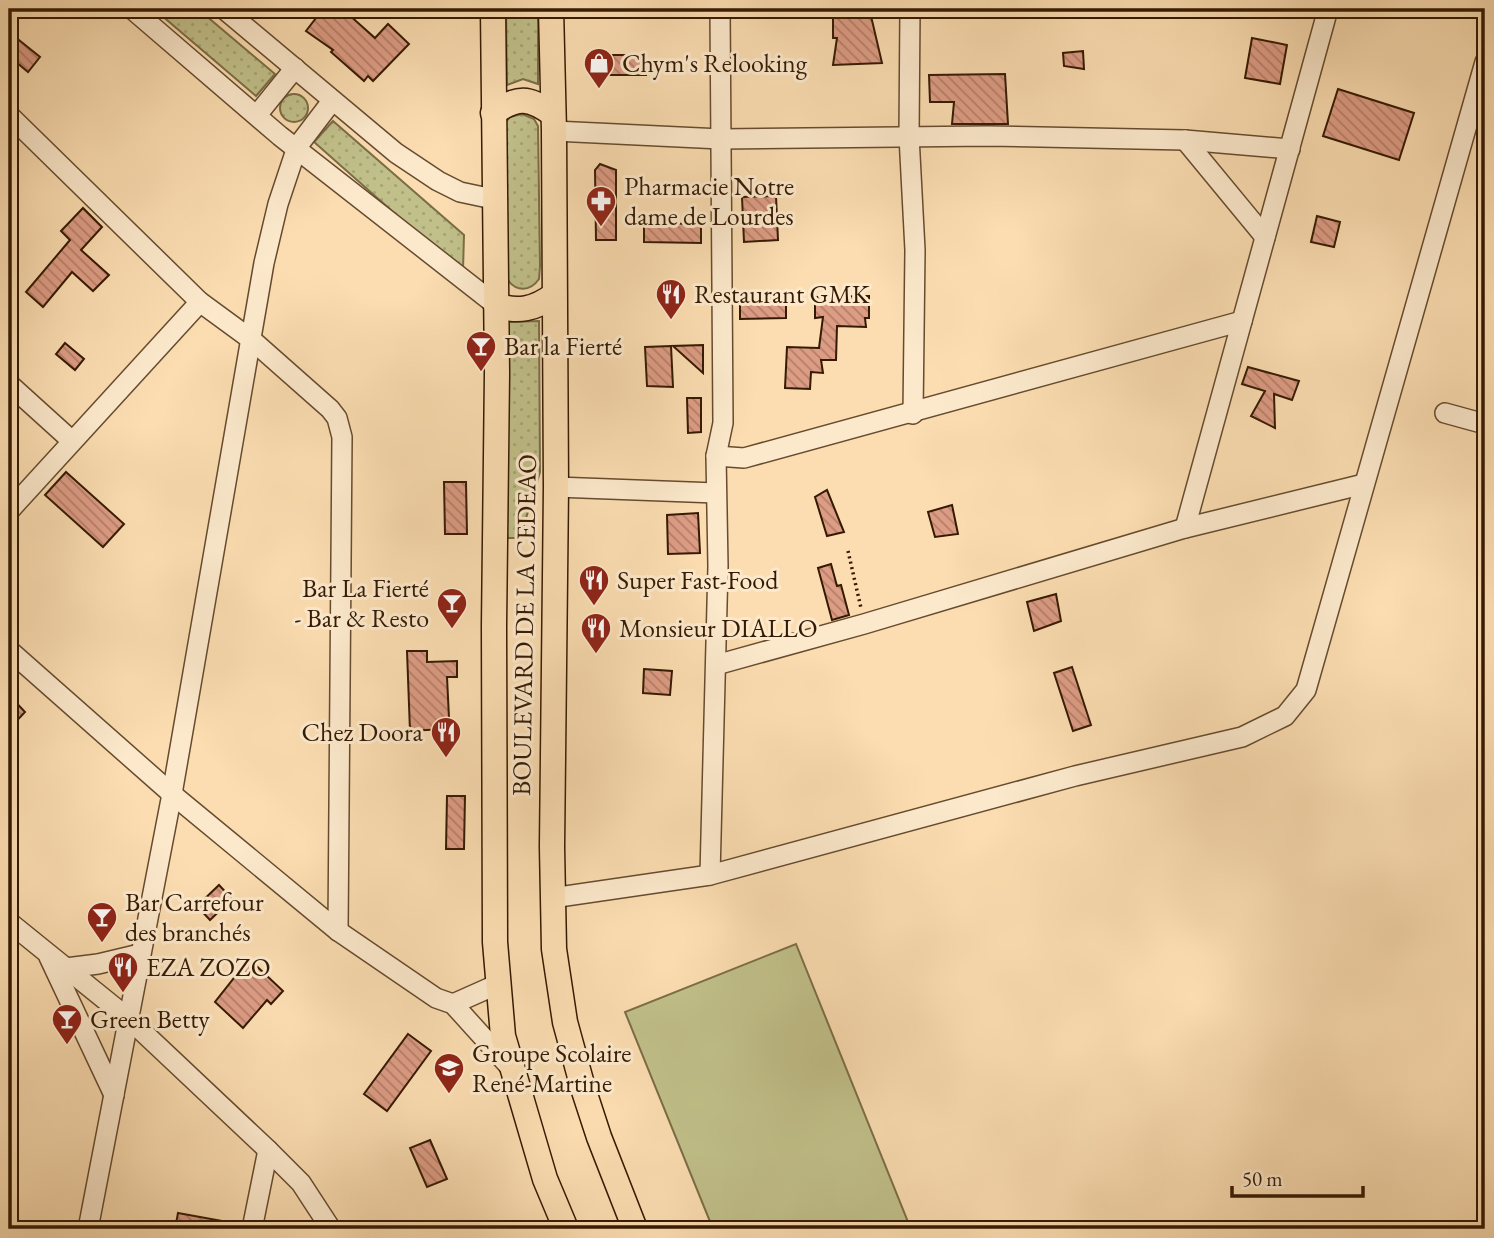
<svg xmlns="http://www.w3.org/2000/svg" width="1494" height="1238" font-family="'EB Garamond',serif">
	<defs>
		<pattern id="grass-dots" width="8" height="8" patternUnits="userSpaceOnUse" patternTransform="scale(1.75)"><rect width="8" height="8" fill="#c1c08a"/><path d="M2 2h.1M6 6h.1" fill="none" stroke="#a6a475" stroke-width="1.8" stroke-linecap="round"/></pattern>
		<pattern id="building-back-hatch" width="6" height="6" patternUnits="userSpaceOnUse" patternTransform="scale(1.75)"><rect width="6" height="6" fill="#dd9c84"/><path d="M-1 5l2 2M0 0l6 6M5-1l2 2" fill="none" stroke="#b47e6a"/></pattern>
	</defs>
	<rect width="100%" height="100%" fill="#fbddb1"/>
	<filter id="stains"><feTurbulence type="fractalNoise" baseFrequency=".00286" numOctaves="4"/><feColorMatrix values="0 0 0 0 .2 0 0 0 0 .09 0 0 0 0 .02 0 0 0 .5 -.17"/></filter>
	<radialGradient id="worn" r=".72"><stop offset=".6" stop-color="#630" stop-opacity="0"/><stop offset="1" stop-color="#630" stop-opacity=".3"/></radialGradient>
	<!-- grass -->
	<g fill="url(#grass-dots)" stroke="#7b6d46" stroke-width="2">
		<polygon points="154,9 198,9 275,74 256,96"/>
		<polygon points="506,9 538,9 538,84 523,79 507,85"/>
		<circle cx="294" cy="108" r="14"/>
		<path d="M 522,114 L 534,119 L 538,126 L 540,266 L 539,279 C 530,292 516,292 507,279 L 506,122 L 510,117 Z"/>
		<polygon points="333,121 464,235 463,270 461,272 314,142"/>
		<polygon points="539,321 540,472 520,538 506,538 505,322"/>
	</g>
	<!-- park -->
	<polygon fill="#c1c08a" stroke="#7b6d46" stroke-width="2" points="796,944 908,1222 889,1229 713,1229 625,1012"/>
	<!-- building -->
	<g fill="url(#building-back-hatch)" stroke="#351a03" stroke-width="2">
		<polygon points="323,9 352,9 348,14 375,38 388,24 409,44 373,81 368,76 364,81 331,52 333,50 306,31"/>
		<polygon points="833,16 871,16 882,63 833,65 837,38 833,38"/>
		<polygon points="9,32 40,57 28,72 9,56"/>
		<polygon points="1252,38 1287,45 1280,84 1245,78"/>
		<polygon points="1083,51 1084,69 1064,66 1063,53"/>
		<rect x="609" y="55" width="37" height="20"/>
		<polygon points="1005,74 1008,124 952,124 954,102 930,102 929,75"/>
		<polygon points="1338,89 1414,113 1399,160 1323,136"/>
		<polygon points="600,164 616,170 616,240 596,240 595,170"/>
		<polygon points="776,196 778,240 744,242 742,197"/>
		<polygon points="83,208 102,227 81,250 109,275 93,291 72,272 43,307 26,292 70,240 61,231"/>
		<polygon points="1317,216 1340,222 1334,247 1311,242"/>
		<polygon points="644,223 701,224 701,243 644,242"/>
		<polygon points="786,293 786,318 740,319 740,294"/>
		<polygon points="869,296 869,318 865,318 866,327 837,326 836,360 821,360 823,373 811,372 810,389 785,388 787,347 819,348 823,317 815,318 815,297"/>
		<polygon points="65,343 84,359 75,370 56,354"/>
		<polygon points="703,345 703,373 673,346"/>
		<polygon points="671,346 673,387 647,386 645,347"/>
		<polygon points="1248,367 1299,381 1292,400 1274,394 1275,428 1251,416 1265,391 1242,384"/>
		<polygon points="687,398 701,398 701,432 688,433"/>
		<polygon points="66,472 124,524 103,547 45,495"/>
		<polygon points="444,482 466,482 467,534 445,534"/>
		<polygon points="827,490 844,532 827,536 815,497"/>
		<polygon points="952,505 958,534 935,537 928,512"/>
		<polygon points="698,513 700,553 668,554 667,515"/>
		<polygon points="831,564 837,586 841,585 849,615 832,620 818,568"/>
		<polygon points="1056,594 1061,621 1034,631 1027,602"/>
		<polygon points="407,651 427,651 427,662 457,661 457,677 447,677 449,718 444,718 444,729 410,731"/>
		<polygon points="1072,667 1091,725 1073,731 1054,673"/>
		<polygon points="644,669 672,671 670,695 643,693"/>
		<polygon points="9,695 25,712 9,729"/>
		<polygon points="447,796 465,796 464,849 446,849"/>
		<polygon points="219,885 232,899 210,920 197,906"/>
		<polygon points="249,959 283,991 271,1004 267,1000 243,1028 215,1002"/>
		<polygon points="408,1034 431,1051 387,1111 364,1094"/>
		<polygon points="430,1140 447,1179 427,1187 410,1148"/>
		<polygon points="178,1213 228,1222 227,1229 175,1229"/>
	</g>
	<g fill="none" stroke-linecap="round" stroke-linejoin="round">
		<!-- minor casing -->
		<g stroke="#664b2e" stroke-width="22">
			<g id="minor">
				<polyline points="132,9 280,136 496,305"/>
				<polyline points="224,9 396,153 438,181 460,192 493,199"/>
				<polyline points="910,9 909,136 915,250 913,414"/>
				<polyline points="9,115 200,302 252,340 330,409 337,418 342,437 338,931"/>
				<polyline points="257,115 295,68"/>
				<polyline points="554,131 721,139 988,136 1185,140 1290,149"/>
				<polyline points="1185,140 1265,237"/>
				<polyline points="9,384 72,441"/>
				<polyline points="1445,413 1485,424"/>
				<polyline points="716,456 744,458 1242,321"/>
				<polyline points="556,487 716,493"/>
				<polyline points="9,511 200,302"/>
				<polyline points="1185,528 1328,9"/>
				<polyline points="9,650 172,794 338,931 436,998 453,1004 511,1068"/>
				<polyline points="716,665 864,624 1185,528 1364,484"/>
				<polyline points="710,875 718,566 716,456 723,423 720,9"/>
				<polyline points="552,898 710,875 1075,776 1242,737 1285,716 1306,690 1485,62"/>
				<polyline points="9,922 129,1019 268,1150 301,1183 331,1229"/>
				<polyline points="49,957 114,1095"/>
				<polyline points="66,968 98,964 140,954"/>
				<polyline points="453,1004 498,984"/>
				<polyline points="88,1229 172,794 264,263 278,204 297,147 332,101"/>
				<polyline points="252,1229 268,1150"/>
			</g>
		</g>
		<!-- major casing -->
		<g stroke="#351a03" stroke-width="27">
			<g id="major">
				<polyline points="493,9 497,373 494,626 495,942 503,1036 545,1179 566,1229"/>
				<polyline points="551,9 554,131 556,487 552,847 554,949 565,1022 583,1088 599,1137 635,1229"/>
				<path d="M 493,113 C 518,96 529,97 553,114"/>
				<path d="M 496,305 C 518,313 535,309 554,295"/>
			</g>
		</g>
		<!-- path -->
		<polyline stroke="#351a03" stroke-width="3.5" stroke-dasharray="2 3.5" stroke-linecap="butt" points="848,551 861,608"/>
		<!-- minor -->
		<use href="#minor" stroke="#fce9cc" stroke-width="19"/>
		<!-- major -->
		<use href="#major" stroke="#fbddb1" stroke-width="24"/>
	</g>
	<!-- icons -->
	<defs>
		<g id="shop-pin" transform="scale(1.575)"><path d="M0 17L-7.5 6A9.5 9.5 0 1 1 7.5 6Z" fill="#8f2418" stroke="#fce9cc"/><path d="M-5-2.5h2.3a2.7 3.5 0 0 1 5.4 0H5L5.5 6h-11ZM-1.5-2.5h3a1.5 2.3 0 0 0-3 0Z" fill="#fff"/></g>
		<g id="pharmacy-pin" transform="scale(1.575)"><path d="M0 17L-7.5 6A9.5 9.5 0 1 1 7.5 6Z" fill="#8f2418" stroke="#fce9cc"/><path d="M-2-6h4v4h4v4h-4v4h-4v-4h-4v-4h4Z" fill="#fff"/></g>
		<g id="restaurant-pin" transform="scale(1.575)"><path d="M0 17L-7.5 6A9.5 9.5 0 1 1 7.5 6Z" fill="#8f2418" stroke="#fce9cc"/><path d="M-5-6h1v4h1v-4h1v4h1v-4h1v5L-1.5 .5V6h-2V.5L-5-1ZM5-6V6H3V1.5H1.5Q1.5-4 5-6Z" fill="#fff"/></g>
		<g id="bar-pin" transform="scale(1.575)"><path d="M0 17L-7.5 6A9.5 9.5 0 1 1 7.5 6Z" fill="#8f2418" stroke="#fce9cc"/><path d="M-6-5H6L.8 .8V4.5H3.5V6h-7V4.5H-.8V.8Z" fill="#fff"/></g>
		<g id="school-pin" transform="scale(1.575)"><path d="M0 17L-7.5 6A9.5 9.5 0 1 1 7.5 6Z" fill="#8f2418" stroke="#fce9cc"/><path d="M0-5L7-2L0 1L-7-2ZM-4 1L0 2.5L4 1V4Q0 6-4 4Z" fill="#fff"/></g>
	</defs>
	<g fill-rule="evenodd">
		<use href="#shop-pin" x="599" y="63"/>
		<use href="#pharmacy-pin" x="601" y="201"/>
		<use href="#restaurant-pin" x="671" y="294"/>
		<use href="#bar-pin" x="481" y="346"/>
		<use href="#restaurant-pin" x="594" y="580"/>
		<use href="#bar-pin" x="452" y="603"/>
		<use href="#restaurant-pin" x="596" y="628"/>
		<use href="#restaurant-pin" x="446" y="732"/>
		<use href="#bar-pin" x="102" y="917"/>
		<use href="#restaurant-pin" x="123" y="967"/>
		<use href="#bar-pin" x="67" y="1019"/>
		<use href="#school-pin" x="449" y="1068"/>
	</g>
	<g text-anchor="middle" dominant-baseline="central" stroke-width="6" stroke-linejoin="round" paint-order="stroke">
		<!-- poi labels -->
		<g font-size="26" fill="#351a03" stroke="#fce9cc" text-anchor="start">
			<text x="622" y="63">Chym's Relooking</text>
			<text x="624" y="186">Pharmacie Notre<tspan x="624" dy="30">dame de Lourdes</tspan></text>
			<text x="694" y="294">Restaurant GMK</text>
			<text x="504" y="346">Bar la Fierté</text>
			<text x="617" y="580">Super Fast-Food</text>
			<text x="429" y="588" text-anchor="end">Bar La Fierté<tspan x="429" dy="30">- Bar &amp; Resto</tspan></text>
			<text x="619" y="628">Monsieur DIALLO</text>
			<text x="423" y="732" text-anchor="end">Chez Doora</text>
			<text x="125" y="902">Bar Carrefour<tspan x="125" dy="30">des branchés</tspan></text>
			<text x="146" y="967">EZA ZOZO</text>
			<text x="90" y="1019">Green Betty</text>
			<text x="472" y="1053">Groupe Scolaire<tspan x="472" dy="30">René-Martine</tspan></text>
		</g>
		<!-- street labels -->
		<g font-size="26" fill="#351a03" stroke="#fce9cc">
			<text transform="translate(524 625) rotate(-89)">BOULEVARD DE LA CEDEAO</text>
		</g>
	</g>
	<!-- margin -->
	<rect width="1494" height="1238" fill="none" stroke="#fbddb1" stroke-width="35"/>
	<rect x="10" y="10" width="1473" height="1217" fill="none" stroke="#351a03" stroke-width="3.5"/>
	<rect x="18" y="18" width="1459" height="1203" fill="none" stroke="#351a03" stroke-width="2"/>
	<!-- scale -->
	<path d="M1232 1186v10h131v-10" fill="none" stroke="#351a03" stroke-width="3.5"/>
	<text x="1242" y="1186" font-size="21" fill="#351a03" stroke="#fce9cc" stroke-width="5" paint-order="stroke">50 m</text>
	<rect width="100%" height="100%" filter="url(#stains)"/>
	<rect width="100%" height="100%" fill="url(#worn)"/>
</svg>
